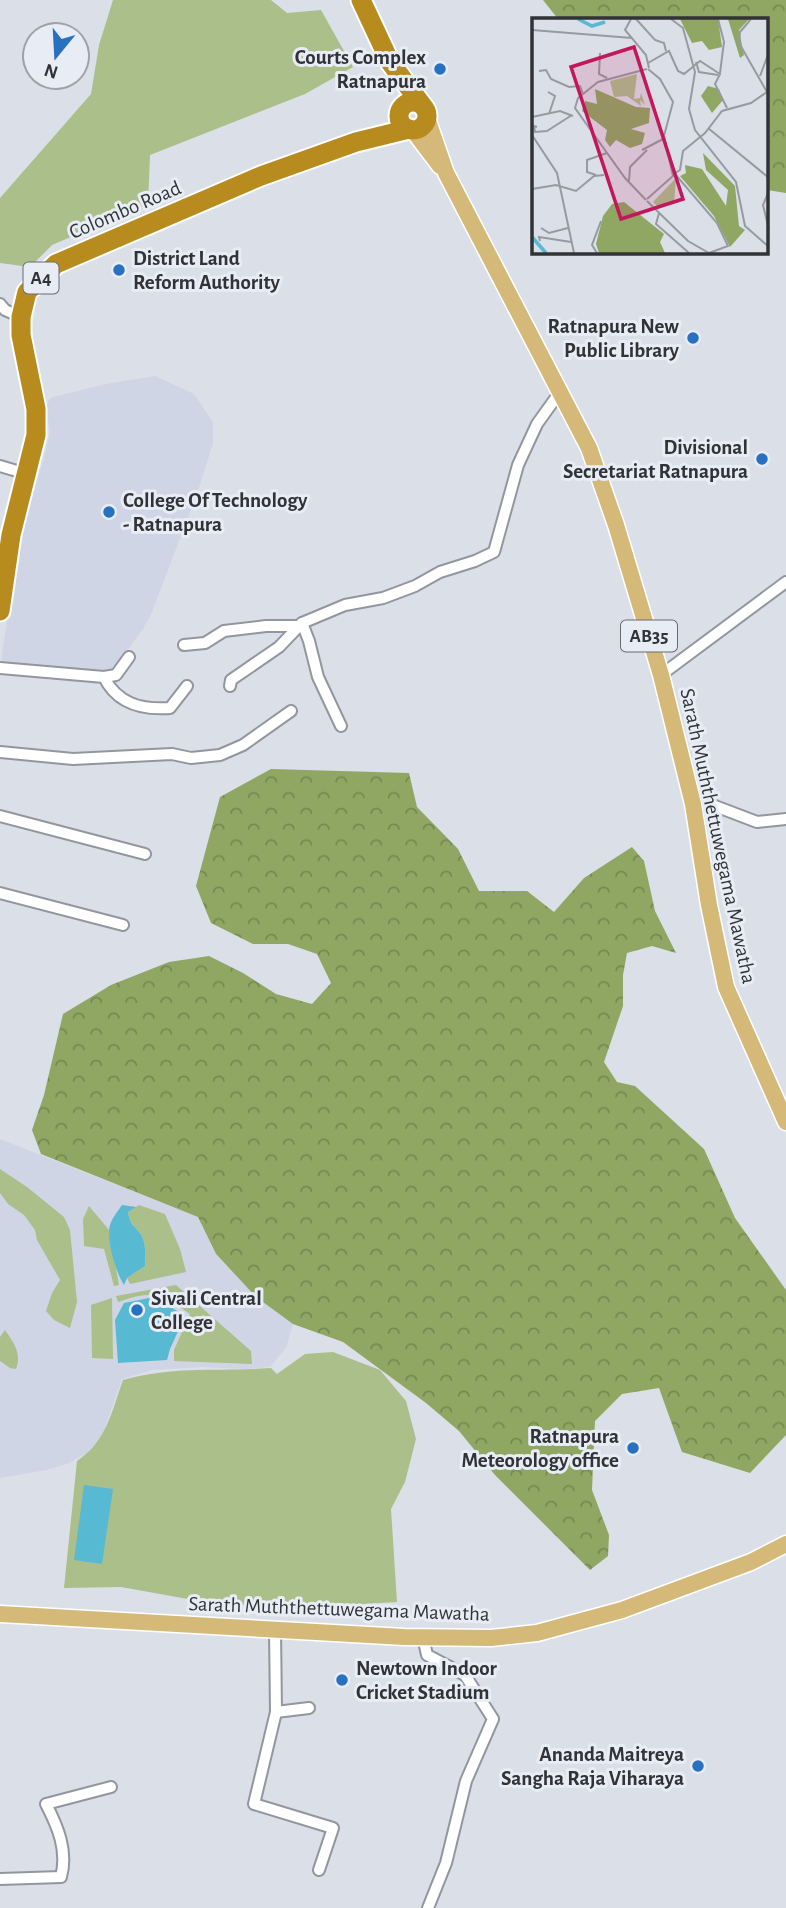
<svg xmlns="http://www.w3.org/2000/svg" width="786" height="1908" font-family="'Alegreya Sans',sans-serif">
	<defs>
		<pattern id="forest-crowns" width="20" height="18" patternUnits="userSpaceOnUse" patternTransform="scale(1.75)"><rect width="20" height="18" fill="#8fa763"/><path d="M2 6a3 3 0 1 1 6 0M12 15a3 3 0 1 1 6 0" fill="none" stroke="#758952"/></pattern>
	</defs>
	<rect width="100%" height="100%" fill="#dbdfe7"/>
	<!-- built -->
	<g fill="#cfd5e4">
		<polygon points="155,376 194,394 213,422 213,443 198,491 152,612 143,629 113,669 105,671 72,671 6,665 2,661 2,654 12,587 14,558 44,458 50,432 46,407 49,400 53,397 106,384"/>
		<polygon points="0,1139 198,1217 216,1255 256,1297 293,1324 286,1348 270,1367 246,1369 202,1367 152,1370 122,1379 102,1436 87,1453 69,1463 47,1470 0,1478"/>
	</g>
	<!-- green -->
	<g fill="#abbf8b">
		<polygon points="113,0 271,0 287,13 321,10 353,67 305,94 150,155 148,204 52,245 30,267 0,263 0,198 91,94 99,45"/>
		<polygon points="0,1169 27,1187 64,1217 70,1230 77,1302 70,1328 54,1320 46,1311 52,1293 60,1280 37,1240 35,1230 24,1215 8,1204 0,1193"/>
		<path d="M 139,1205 L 165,1214 L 180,1249 L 186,1272 L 130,1284 L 127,1278 L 145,1266 C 145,1255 147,1241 139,1232 C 132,1224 130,1222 128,1212 Z"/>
		<polygon points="89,1206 109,1230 119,1285 114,1286 104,1249 84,1246 83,1219"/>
		<path d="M 176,1285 L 251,1351 L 252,1364 L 174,1361 L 174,1350 L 190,1314 C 161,1293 152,1290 118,1302 L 116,1296 Z"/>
		<polygon points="112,1298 113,1359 92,1358 91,1305"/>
		<path d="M 5,1330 C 14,1343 22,1354 16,1369 L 10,1368 L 0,1361 L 0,1337 Z"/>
		<path d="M 333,1352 L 380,1370 L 406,1401 L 416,1439 L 405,1482 L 391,1509 L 397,1602 L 310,1607 L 254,1606 L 199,1601 L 121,1587 L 64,1588 L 77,1461 C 106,1442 112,1411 123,1380 C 176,1365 218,1372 271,1368 L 277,1374 L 305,1354 Z"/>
	</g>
	<!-- forest -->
	<g fill="url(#forest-crowns)">
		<polygon points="543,0 786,0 786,193 767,190 767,19 558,19"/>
		<polygon points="271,769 409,773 417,807 458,849 479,891 527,891 554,912 584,878 632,847 644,861 655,911 676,953 652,946 627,953 623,975 623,1006 604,1062 617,1082 635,1086 704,1149 735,1218 786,1290 786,1435 750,1473 682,1452 659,1388 622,1394 595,1421 592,1490 609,1535 608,1556 590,1570 495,1475 459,1431 426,1403 343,1342 293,1324 256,1297 216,1254 198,1217 41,1154 32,1130 44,1095 63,1014 111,985 169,962 209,956 243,973 276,994 312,1004 331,983 317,954 288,944 253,944 211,923 196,886 220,797"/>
	</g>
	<!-- water -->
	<g fill="#58b9d2">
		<path d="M 122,1205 L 136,1207 L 128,1212 C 130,1223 132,1224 139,1232 C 147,1241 145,1255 145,1266 L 127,1278 L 124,1285 C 116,1273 106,1240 110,1225 C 112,1218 118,1211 122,1205 Z"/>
		<polygon points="149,1298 166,1304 185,1316 170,1349 167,1360 118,1363 115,1320 124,1303"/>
		<polygon points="84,1485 113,1489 102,1564 74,1560"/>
	</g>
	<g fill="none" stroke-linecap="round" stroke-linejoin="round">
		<!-- street casing -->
		<g stroke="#92969e" stroke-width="14">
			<g id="street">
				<polyline points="0,304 5,310 21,317"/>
				<polyline points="0,466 27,474"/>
				<polyline points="302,623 309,641 318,677 341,726"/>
				<polyline points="184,645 205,643 224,631 266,626 297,626"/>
				<path d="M 0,668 L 104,677 C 117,704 142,710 170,708 L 187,686"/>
				<polyline points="661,675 786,582"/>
				<polyline points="104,677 116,675 129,657"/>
				<polyline points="230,686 231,680 279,647 302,623 345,605 383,598 415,586 440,572 475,561 494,552 518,465 537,424 560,392"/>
				<polyline points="0,752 73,759 172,754 191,758 220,755 243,745 291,711"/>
				<polyline points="693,804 715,806 757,822 786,819"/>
				<polyline points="0,816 145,854"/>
				<polyline points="0,893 123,925"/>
				<polyline points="275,1629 276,1712 309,1708"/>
				<polyline points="423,1637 427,1655 465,1675 493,1719 466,1781 446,1863 428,1908"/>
				<polyline points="276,1712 254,1804 333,1828 319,1870"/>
				<path d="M 0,1879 L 61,1877 C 68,1851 58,1827 46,1804 L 111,1787"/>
			</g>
		</g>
		<!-- primary casing -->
		<g stroke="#fff" stroke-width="19">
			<g id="primary">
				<polyline points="427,118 446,173 589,448 616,525 661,675 693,804 709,905 726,987 786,1122"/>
				<polyline points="412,129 440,166"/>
				<polyline points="0,1614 404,1637 491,1638 537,1633 622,1610 751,1562 786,1544"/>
			</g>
		</g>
		<!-- highway casing -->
		<g stroke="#fff" stroke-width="23">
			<g id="highway">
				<polyline points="361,0 390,62 422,105"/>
				<circle cx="413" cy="116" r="14"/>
				<polyline points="0,611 11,535 36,435 36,409 21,335 21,317 27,292 56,264 261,176 356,142 409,129"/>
			</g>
		</g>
		<!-- street -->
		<use href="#street" stroke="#fff" stroke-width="10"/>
		<!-- primary -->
		<use href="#primary" stroke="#d4b978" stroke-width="16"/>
		<!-- highway -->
		<use href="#highway" stroke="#b88b1e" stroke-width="19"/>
	</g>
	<!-- markers -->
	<g fill="#2871c1" stroke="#e8ecf5" stroke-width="2.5">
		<circle cx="440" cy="69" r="7"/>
		<circle cx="119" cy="270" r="7"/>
		<circle cx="693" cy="338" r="7"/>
		<circle cx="762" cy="459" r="7"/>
		<circle cx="109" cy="512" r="7"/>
		<circle cx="137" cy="1310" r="7"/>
		<circle cx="633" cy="1448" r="7"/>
		<circle cx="342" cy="1680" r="7"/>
		<circle cx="698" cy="1766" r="7"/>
	</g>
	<g text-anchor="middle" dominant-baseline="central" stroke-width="6" stroke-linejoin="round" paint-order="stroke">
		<!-- shield labels -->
		<g fill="#e8ecf5" stroke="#696a70" stroke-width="2">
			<rect x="23.5" y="262.5" width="35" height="31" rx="5"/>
			<rect x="621" y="620.5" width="56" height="31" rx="5"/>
		</g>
		<g font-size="19" font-weight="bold" fill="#323337">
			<text x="41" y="278">A4</text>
			<text x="649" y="636">AB35</text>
		</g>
		<!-- poi labels -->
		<g font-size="21" font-weight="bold" fill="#323337" stroke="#e8ecf5" text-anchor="end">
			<text x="426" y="57">Courts Complex<tspan x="426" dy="24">Ratnapura</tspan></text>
			<text x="133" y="258" text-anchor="start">District Land<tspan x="133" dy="24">Reform Authority</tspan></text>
			<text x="679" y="326">Ratnapura New<tspan x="679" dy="24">Public Library</tspan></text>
			<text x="748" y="447">Divisional<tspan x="748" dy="24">Secretariat Ratnapura</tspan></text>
			<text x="123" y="500" text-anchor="start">College Of Technology<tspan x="123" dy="24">- Ratnapura</tspan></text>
			<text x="151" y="1298" text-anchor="start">Sivali Central<tspan x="151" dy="24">College</tspan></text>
			<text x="619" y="1436">Ratnapura<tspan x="619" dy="24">Meteorology office</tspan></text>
			<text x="356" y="1668" text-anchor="start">Newtown Indoor<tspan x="356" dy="24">Cricket Stadium</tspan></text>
			<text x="684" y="1754">Ananda Maitreya<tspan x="684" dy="24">Sangha Raja Viharaya</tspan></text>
		</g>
		<!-- street labels -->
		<g font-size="21" fill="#323337" stroke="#e8ecf5">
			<text transform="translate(125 210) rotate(-23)">Colombo Road</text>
			<text transform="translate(718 836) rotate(78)">Sarath Muththettuwegama Mawatha</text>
			<text transform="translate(339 1609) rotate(2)">Sarath Muththettuwegama Mawatha</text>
		</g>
	</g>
	<!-- overview -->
	<g transform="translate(532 18)">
		<rect width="236" height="236" fill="#dbdfe7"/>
		<path d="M 105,56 L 102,81 L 108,80 L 109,75 L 113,87 L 108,82 L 109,88 L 95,78 L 82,79 L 78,63 ZM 144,160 L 142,185 L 125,188 L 121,184 Z" fill="#abbf8b"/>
		<path d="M 148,1 L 186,1 L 190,29 L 177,32 L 170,23 L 160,25 ZM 196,1 L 217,1 L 207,12 L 212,37 L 208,40 ZM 176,68 L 187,71 L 191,82 L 180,95 L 169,78 ZM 63,71 L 104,89 L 118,90 L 117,105 L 99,111 L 113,115 L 110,126 L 98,130 L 84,122 L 78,129 L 73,122 L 75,112 L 50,93 L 53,83 L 65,86 ZM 171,135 L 203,168 L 207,208 L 213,212 L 198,229 L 182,198 L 148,158 L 154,155 L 153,147 L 170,151 L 194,188 L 196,172 L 174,152 ZM 92,184 L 132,216 L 128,224 L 133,235 L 67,235 L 64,226 L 71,198 L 80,186 Z" fill="#8fa763"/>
		<path fill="none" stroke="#58b9d2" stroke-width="3.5" d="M 46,1 L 60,8 L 73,4M 0,219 L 14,235"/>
		<path fill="none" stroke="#979aa1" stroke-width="2" d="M 99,1 L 93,12 L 114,37 L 117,50M 104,1 L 123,22 L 132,25 L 134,33M 139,1 L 151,10 L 163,54 L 157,91 L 163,112 L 204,164 L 213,208 L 237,229M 186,1 L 192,24 L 188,55M 0,12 L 100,20M 68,35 L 67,56 L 75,60M 164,44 L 167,54 L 186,57M 116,45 L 137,33 L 146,53 L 152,56 L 168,43 L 188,56 L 183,66 L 195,90M 7,53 L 14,52 L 19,61 L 37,69 L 48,68 L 51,76M 228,58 L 237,34M 16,74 L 23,78 L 17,96M 0,99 L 28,93 L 41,98M 5,109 L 2,108 L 3,114 L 15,113 L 40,97M 176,110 L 237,160M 0,117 L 25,155 L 42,235M 110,132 L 131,121M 143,155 L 148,152 L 151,133 L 173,115 L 190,93 L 219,85 L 235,74 L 207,25 L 208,14 L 219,1M 143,156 L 185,205 L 196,228 L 177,235M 64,157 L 55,154 L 55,142 L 75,135M 97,163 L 98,149 L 115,132M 0,171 L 24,167 L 44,173 L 62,158 L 72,157M 237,173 L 231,187 L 237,212M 115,181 L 141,158 L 132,118 L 141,84 L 128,61 L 116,51M 114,182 L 93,160 L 43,90 L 46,80 L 66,64 L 115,51M 115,183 L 156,223 L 177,235M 127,195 L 124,206 L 157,235M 9,210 L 17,215 L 36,210M 8,223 L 7,219 L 39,224M 65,235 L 60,227 L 69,203"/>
		<path fill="#c2185b" fill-opacity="0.15" stroke="#c2185b" stroke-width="3.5" d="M 102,29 L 151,181 L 89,201 L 39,49 Z"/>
		<rect width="236" height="236" fill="none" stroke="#323337" stroke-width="3.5"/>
	</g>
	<!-- north arrow -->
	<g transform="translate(56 56) rotate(198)"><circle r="33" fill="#e8ecf5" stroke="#9fa2a9" stroke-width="2"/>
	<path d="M0-5L12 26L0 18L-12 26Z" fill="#2871c1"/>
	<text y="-10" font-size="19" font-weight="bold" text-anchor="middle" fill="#323337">N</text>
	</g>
</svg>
